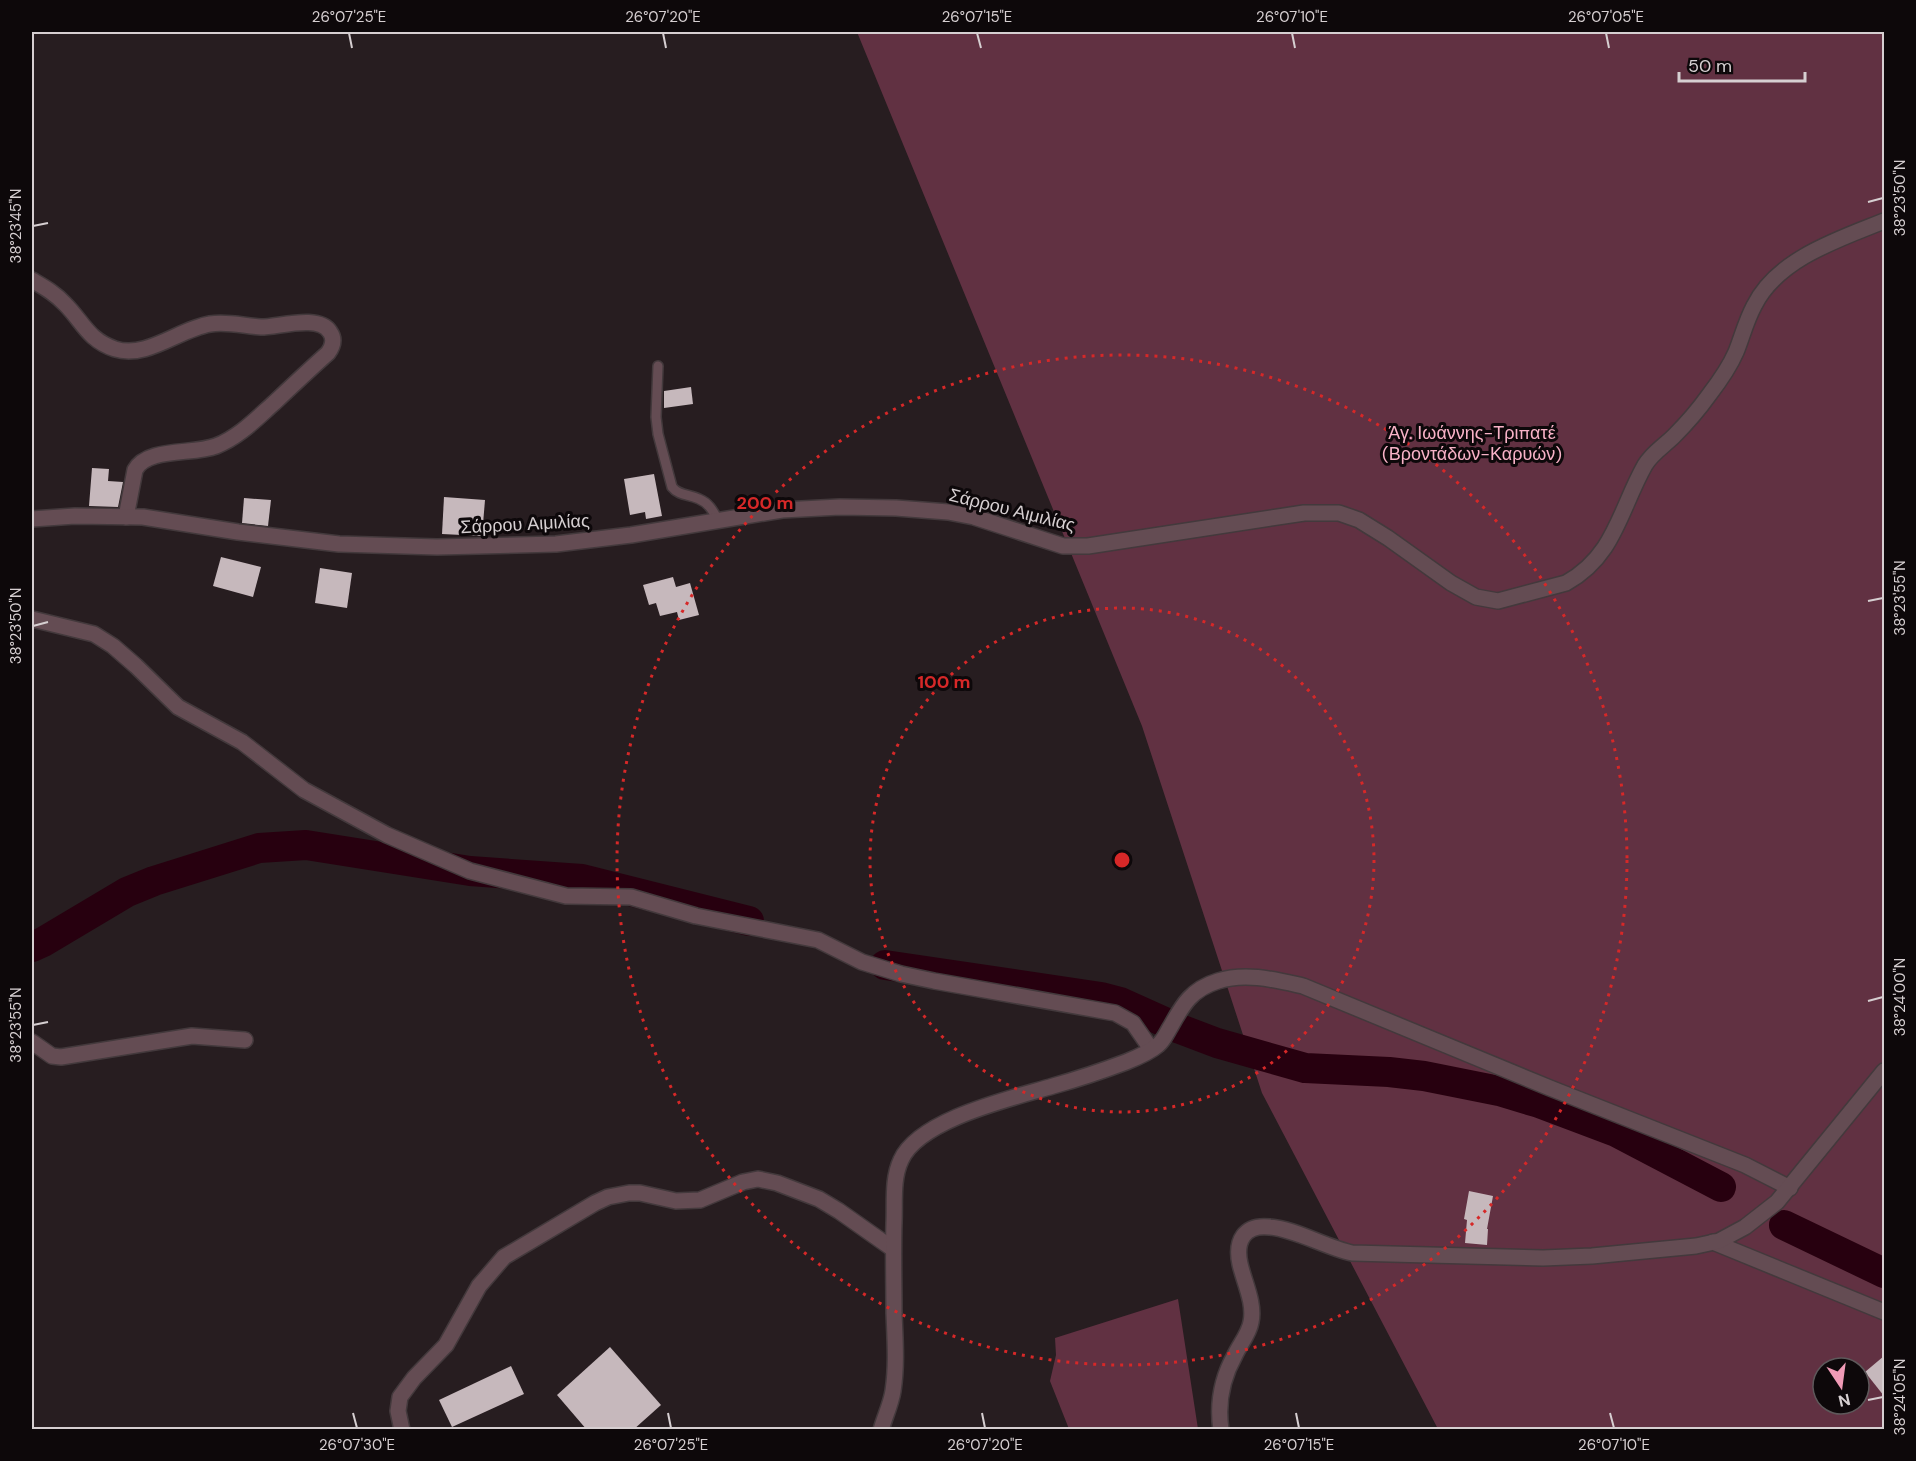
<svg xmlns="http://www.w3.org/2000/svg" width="1916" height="1461" font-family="'DM Sans',sans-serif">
	<rect width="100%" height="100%" fill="#271d20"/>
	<!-- green -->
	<g fill="#613142" fill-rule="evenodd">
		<path d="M 857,32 L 1884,32 L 1884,1429 L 1438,1429 L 1262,1093 L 1142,726 ZM 1823,1368 L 1859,1368 L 1859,1404 L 1823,1404 Z"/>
		<polygon points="1178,1299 1198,1429 1069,1429 1050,1381 1056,1355 1055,1338"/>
	</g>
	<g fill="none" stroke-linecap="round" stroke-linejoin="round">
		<!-- river -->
		<g stroke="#27000f" stroke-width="30">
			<polyline points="32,947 43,942 127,892 154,881 259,848 306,845 470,871 582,879 749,921"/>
			<polyline points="885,965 1101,997 1120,1002 1180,1029 1217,1043 1305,1068 1389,1072 1424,1076 1499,1091 1539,1103 1616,1132 1721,1187"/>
			<polyline points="1784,1225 1884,1273"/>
		</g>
	</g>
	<!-- building -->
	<g fill="#c6b8bc">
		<polygon points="691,387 693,404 664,408 664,391"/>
		<polygon points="92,468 109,469 108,481 123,482 118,507 89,506"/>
		<polygon points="654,474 662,516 646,519 645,512 630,515 624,479"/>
		<polygon points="444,497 485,500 482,536 442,534"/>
		<polygon points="244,498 271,500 268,526 242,523"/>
		<polygon points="221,557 261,567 253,597 213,586"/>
		<polygon points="320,568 352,573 347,608 315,603"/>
		<polygon points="673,577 676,587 690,583 699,615 679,620 677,612 660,616 656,603 649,605 643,585"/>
		<polygon points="1469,1191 1493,1196 1487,1229 1488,1229 1487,1245 1465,1243 1467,1220 1464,1219"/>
		<polygon points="610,1347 661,1405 633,1430 587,1430 557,1395"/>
		<polygon points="1884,1356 1884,1396 1865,1372"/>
		<polygon points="511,1366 524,1394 452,1427 439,1400"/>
	</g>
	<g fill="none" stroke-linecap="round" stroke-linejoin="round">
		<!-- service casing -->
		<g stroke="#43393c" stroke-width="12">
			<path id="service" d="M 658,366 L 656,417 L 658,434 L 672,487 C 679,496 689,494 699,499 C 709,503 713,511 718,520"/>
		</g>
		<!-- minor casing -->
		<g stroke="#43393c" stroke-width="18">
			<g id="minor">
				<path d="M 32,280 C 44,287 55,293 65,304 C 83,322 88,340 115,349 C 147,359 179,329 210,324 C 227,321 244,326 261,327 C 279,327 319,314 330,332 C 335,339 333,346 328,353 C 310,369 292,386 274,403 C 256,419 239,437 216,446 C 193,455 147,447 135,470 L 126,517"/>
				<path d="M 32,519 L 75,516 L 143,517 L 238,532 L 339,544 L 437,547 L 556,544 L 631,535 L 782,510 L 840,507 L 896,508 L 948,512 L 974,517 L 1063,546 L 1088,546 L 1304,513 L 1339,513 L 1359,520 L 1388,538 L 1451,583 L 1476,597 L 1498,601 L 1566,583 C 1615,556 1620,509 1645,465 C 1652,453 1664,446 1674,436 C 1687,423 1699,409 1709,395 C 1719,382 1729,368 1736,352 C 1742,337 1746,321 1754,306 C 1777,259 1839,239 1884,221"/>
				<polyline points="32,619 94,634 113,646 136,666 178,707 242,742 304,790 387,835 470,871 566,896 631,897 696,916 818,940 862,962 901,974 934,981 1115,1013 1133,1023 1151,1049"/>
				<polyline points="32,1042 52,1056 61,1057 192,1036 245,1040"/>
				<polyline points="1713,1242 1884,1312"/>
				<polyline points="402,1430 398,1411 400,1397 414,1378 446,1345 479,1286 504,1257 595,1203 608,1197 629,1193 640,1193 676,1201 700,1200 743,1182 758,1179 777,1183 819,1199 839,1211 893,1249"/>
				<path d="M 881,1430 C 885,1416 891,1404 893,1391 C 897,1365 895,1339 894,1313 C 894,1283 893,1253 894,1223 C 895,1202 892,1179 901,1160 C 919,1119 1013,1098 1053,1086 C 1078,1079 1102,1071 1126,1062 C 1136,1058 1150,1052 1158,1045 C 1164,1040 1167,1032 1171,1026 C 1183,1004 1192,989 1218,981 C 1246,972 1276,980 1303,986 L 1550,1088 L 1745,1165 L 1790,1188"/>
				<path d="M 1221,1430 C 1217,1403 1222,1378 1235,1355 C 1240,1344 1249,1334 1251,1322 C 1255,1303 1244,1282 1240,1264 C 1235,1241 1244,1224 1270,1227 C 1295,1229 1325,1247 1352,1253 L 1543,1258 L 1592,1256 L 1696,1246 L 1719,1241 L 1745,1227 L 1777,1202 L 1884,1071"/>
			</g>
		</g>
		<!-- service -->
		<use href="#service" stroke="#644c53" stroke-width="9"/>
		<!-- minor -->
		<use href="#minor" stroke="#644c53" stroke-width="15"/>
	</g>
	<!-- ticks -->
	<path fill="none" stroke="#d6cfd1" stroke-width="2" d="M 349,33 L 352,48M 663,33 L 666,48M 977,33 L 981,48M 1292,33 L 1295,48M 1606,33 L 1609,48M 1868,202 L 1883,198M 33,226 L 48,223M 1868,601 L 1883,598M 33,626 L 48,622M 1868,1001 L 1883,997M 33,1025 L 48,1022M 1868,1400 L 1883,1397M 353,1413 L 357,1428M 668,1413 L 671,1428M 982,1413 L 985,1428M 1296,1413 L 1299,1428M 1610,1413 L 1614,1428"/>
	<!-- distance rings -->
	<g fill="none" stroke="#d62828" stroke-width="3" stroke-dasharray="3 6">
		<circle cx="1122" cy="860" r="252"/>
		<circle cx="1122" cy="860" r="505"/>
	</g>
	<g text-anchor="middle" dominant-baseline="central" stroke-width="6" stroke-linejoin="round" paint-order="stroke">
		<!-- park labels -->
		<g font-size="18" fill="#f8b2c7" stroke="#0d080a">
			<text x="1472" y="433">Άγ. Ιωάννης-Τριπατέ<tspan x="1472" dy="21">(Βροντάδων-Καρυών)</tspan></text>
		</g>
		<!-- street labels -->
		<g font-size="18" fill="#d6cfd1" stroke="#0d080a">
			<text transform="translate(1012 510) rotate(14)">Σάρρου Αιμιλίας</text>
			<text transform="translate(525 524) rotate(-3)">Σάρρου Αιμιλίας</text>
		</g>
	</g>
	<circle cx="1122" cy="860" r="9" fill="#d62828" stroke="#0d080a" stroke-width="3"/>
	<g font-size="18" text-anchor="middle" font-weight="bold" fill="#d62828" stroke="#0d080a" stroke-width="6" stroke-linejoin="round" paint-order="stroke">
		<text x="765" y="509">200 m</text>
		<text x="944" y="688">100 m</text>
	</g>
	<!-- border -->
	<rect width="1916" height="1461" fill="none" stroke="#0d080a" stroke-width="66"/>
	<!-- north arrow -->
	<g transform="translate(1841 1386) rotate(167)"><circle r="28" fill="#0d080a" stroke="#5d585a" stroke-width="1.5"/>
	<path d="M0-4.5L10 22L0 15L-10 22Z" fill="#f09ab6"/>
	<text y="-9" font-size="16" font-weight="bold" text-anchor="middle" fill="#d6cfd1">N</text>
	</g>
	<!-- scale -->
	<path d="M1679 72v9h126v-9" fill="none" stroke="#d6cfd1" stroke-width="3"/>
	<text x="1688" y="72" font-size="18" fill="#d6cfd1" stroke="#0d080a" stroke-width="4.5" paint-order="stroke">50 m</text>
	<rect x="33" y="33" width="1850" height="1395" fill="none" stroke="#d6cfd1" stroke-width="2"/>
	<g font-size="15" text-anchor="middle" fill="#d6cfd1">
		<text x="349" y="22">26°07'25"E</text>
		<text x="663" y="22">26°07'20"E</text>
		<text x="977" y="22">26°07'15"E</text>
		<text x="1292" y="22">26°07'10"E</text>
		<text x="1606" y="22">26°07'05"E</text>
		<text transform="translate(1900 198) rotate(-90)" y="5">38°23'50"N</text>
		<text transform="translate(16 226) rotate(-90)" y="5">38°23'45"N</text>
		<text transform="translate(1900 598) rotate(-90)" y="5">38°23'55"N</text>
		<text transform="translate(16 626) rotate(-90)" y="5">38°23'50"N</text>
		<text transform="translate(1900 997) rotate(-90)" y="5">38°24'00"N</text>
		<text transform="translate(16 1025) rotate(-90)" y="5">38°23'55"N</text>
		<text transform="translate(1900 1397) rotate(-90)" y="5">38°24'05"N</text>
		<text x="357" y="1450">26°07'30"E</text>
		<text x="671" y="1450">26°07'25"E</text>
		<text x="985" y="1450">26°07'20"E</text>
		<text x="1299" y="1450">26°07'15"E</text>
		<text x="1614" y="1450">26°07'10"E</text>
	</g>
</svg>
